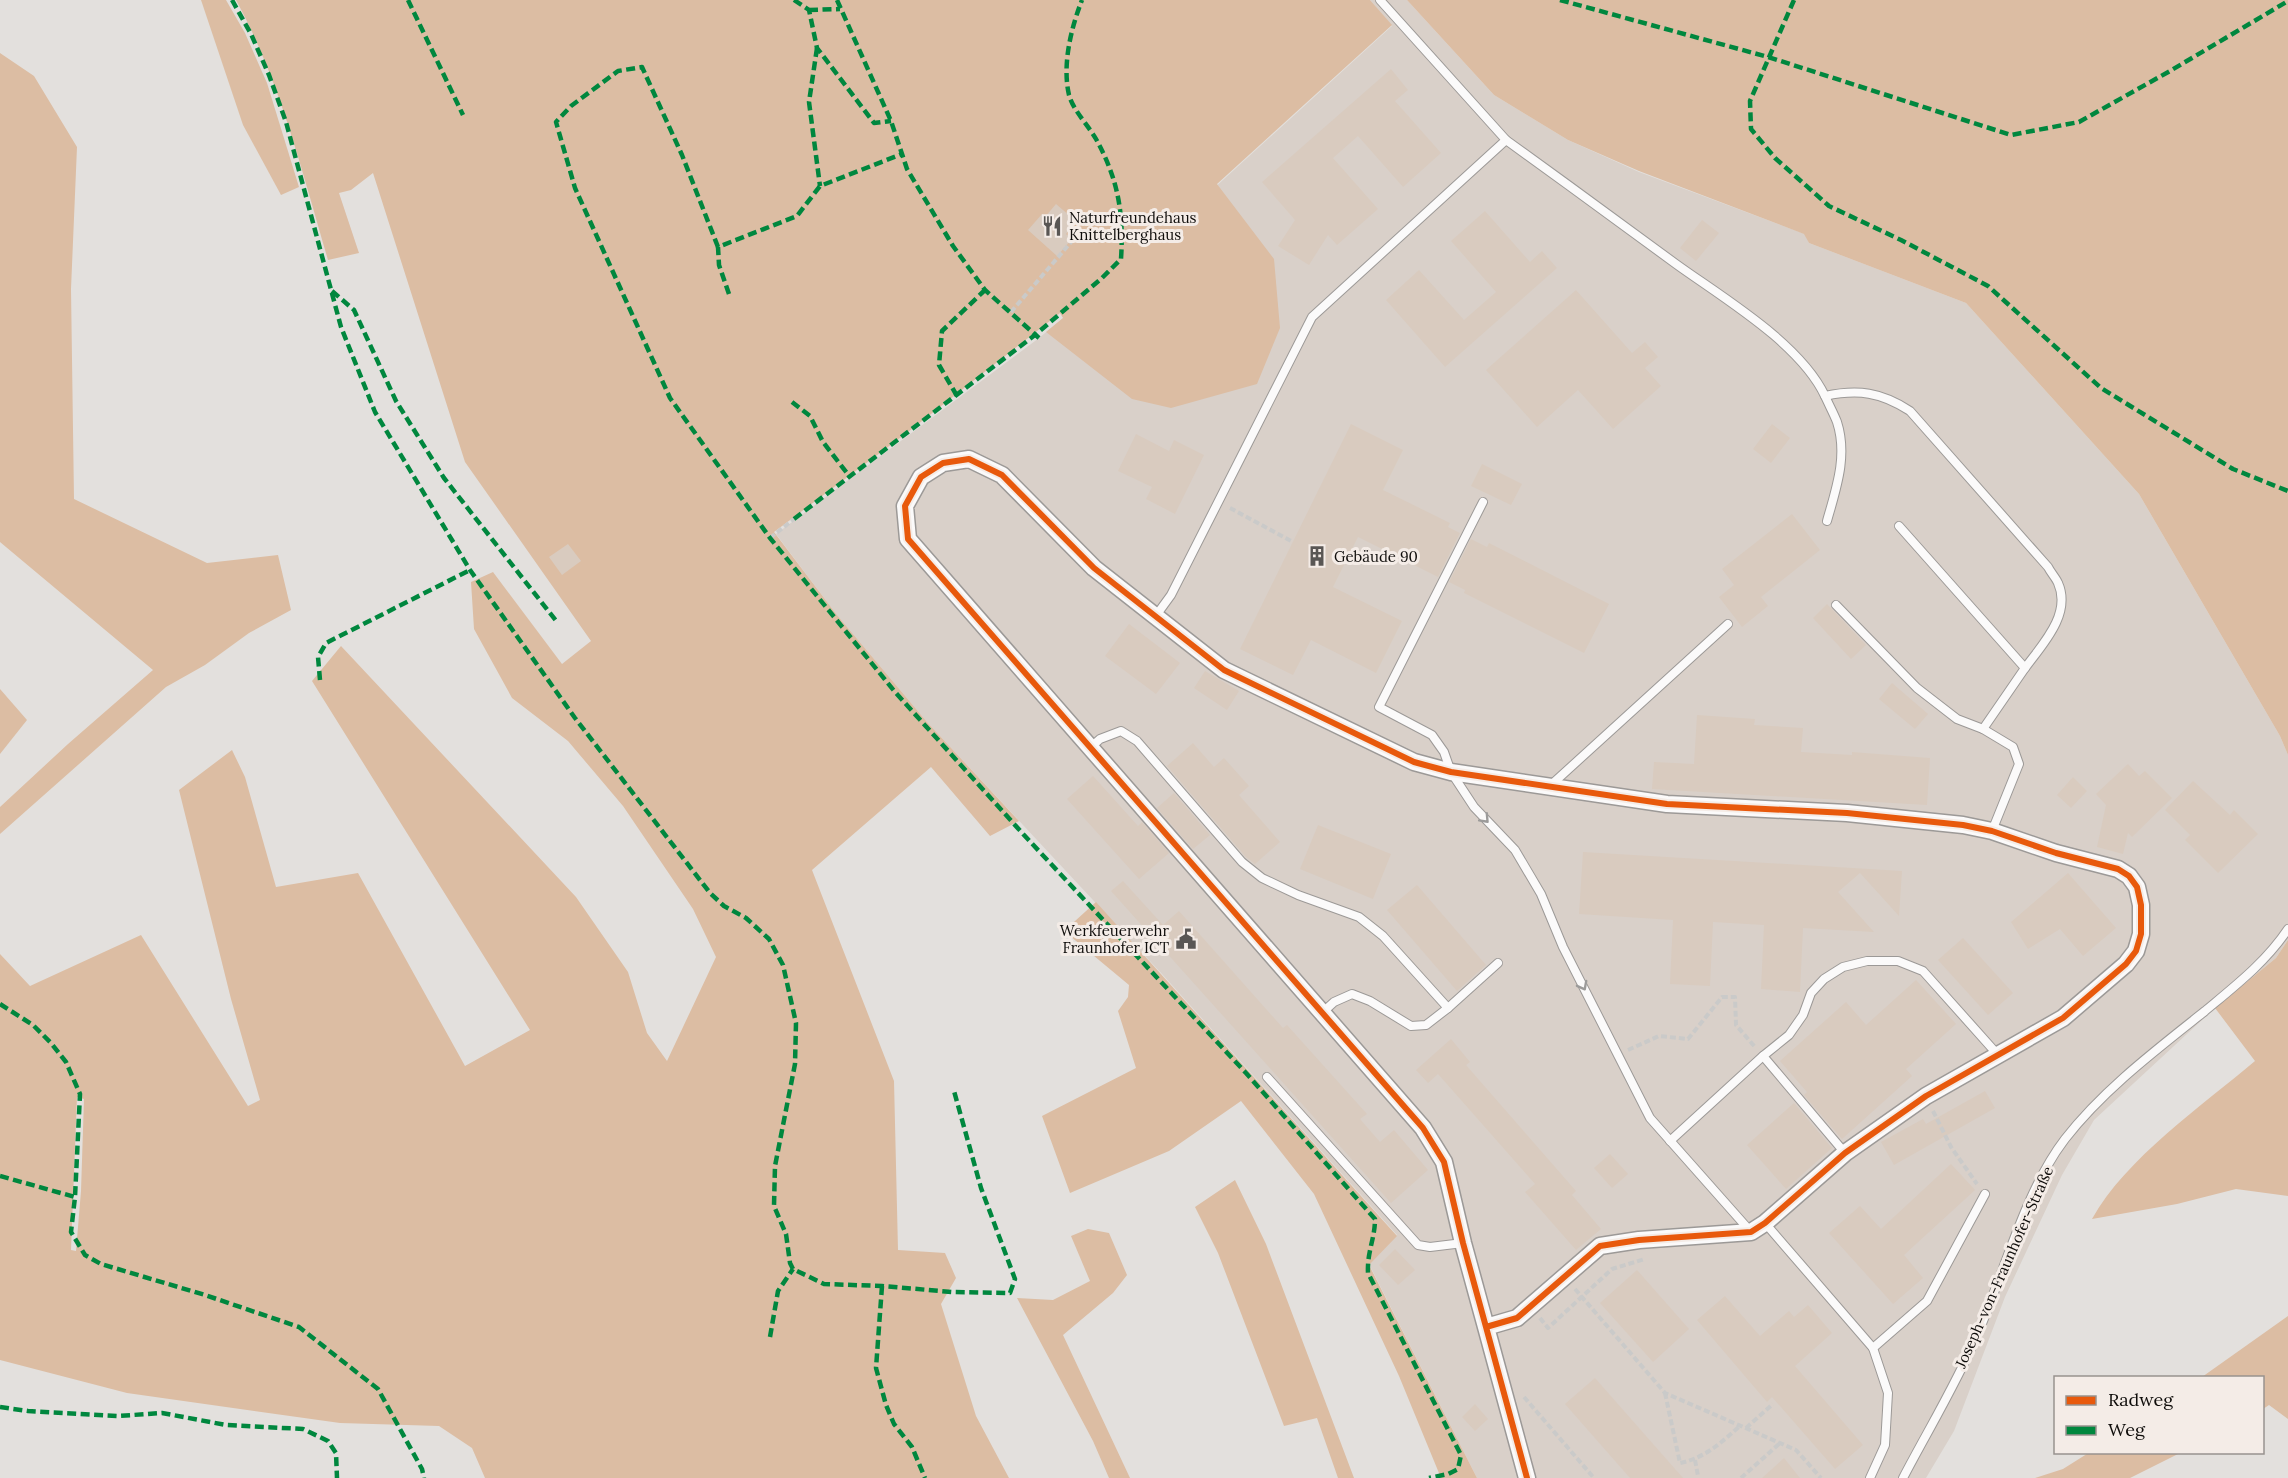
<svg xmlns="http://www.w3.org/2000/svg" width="2288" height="1478" font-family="Lora,serif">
	<rect width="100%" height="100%" fill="#e3e0dd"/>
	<!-- built -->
	<polygon fill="#d9d0c9" points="1370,0 1407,0 1494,95 1568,140 1639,172 1805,234 1809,243 1966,303 2139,494 2280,736 2288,755 2288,940 2276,958 2215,1008 2094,1120 2062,1175 2005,1297 1954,1431 1926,1478 1477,1478 1369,1264 1397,1235 1162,974 927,722 837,615 776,534 1039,338 1155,242 1392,26"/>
	<!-- green -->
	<g fill="#dcbda3" fill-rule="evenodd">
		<polygon points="201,0 226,0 245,33 267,83 299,187 281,195 243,125"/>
		<path d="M 236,0 L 1370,0 L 1392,25 L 1217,184 L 1274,259 L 1280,328 L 1257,384 L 1171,408 L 1132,399 L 1046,332 L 1063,318 L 1060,313 L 908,432 L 774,532 L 837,615 L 927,722 L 1019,821 L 990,836 L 931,767 L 812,870 L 894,1081 L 898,1250 L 945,1253 L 956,1278 L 941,1304 L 976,1416 L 1009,1478 L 485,1478 L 472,1448 L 439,1426 L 340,1423 L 127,1393 L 0,1360 L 0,954 L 30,986 L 141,935 L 248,1106 L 260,1100 L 231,999 L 179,790 L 232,750 L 245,777 L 276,887 L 358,873 L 465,1066 L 530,1030 L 312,681 L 341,646 L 576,897 L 628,972 L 647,1033 L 667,1061 L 716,957 L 693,909 L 623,806 L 568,741 L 512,698 L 474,629 L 471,582 L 493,572 L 562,664 L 591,641 L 465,462 L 373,173 L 351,190 L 339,193 L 359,253 L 328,260 C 302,171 280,81 236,0 ZM 77,1097 L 84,1099 L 81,1191 L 76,1251 L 71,1250 Z"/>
		<polygon points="1407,0 2288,0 2288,755 2280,736 2139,494 1966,303 1809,243 1804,234 1639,171 1568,140 1494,95"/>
		<polygon points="0,53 34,76 77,147 71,289 74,499 207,563 278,555 291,610 249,633 205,665 166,687 0,834 0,807 68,744 153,670 0,542"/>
		<polygon points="0,689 27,720 0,754"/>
		<polygon points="1096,902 1397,1236 1369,1265 1477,1478 1441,1478 1399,1376 1314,1194 1241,1101 1169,1151 1070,1193 1042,1116 1136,1068 1118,1011 1128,997 1129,985 1064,931"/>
		<path d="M 2288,940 L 2288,1196 L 2236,1189 L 2177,1204 L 2092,1219 C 2126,1158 2202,1106 2255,1061 L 2215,1008 L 2276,958 Z"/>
		<polygon points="1235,1180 1266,1244 1354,1478 1338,1478 1317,1418 1284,1426 1218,1253 1195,1207"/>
		<polygon points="1088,1229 1109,1233 1127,1275 1113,1293 1063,1335 1130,1478 1109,1478 1093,1441 1017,1298 1053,1300 1090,1281 1071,1236"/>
		<polygon points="2288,1316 2288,1419 2269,1405 2263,1409 2262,1378 2202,1377"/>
		<polygon points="2090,1452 2180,1452 2180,1453 2130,1478 2035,1478 2063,1469"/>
	</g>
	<!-- building -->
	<g fill="#d9cbbf">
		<polygon points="1391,69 1408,90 1395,101 1441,153 1403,187 1358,136 1333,158 1378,209 1337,245 1328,235 1309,265 1278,246 1295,220 1262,182"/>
		<polygon points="1056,204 1077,222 1066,234 1072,239 1057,256 1028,230 1042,214 1045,217"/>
		<polygon points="1485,211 1530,262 1542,251 1557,268 1445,367 1386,300 1419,270 1464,320 1496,292 1451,241"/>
		<polygon points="1702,220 1719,233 1696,261 1680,248"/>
		<polygon points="1576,290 1632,353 1645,342 1658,357 1645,368 1661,386 1613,429 1578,390 1537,427 1486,370"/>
		<polygon points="1351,424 1403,450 1383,490 1450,523 1448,527 1460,533 1438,577 1358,537 1333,587 1402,621 1376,673 1311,640 1293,675 1240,649"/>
		<polygon points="1772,424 1790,438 1771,463 1753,449"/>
		<polygon points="1136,434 1169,451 1174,440 1204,455 1175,514 1146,499 1152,487 1118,471"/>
		<polygon points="1482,464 1522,484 1511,505 1471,486"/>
		<polygon points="1792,514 1820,550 1761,597 1768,606 1742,627 1719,597 1734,585 1722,569"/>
		<polygon points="1471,539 1487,547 1489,543 1609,604 1584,653 1464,593 1465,590 1449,582"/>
		<polygon points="568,544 581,561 562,575 549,557"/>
		<polygon points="1827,604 1866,645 1851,659 1813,618"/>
		<polygon points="1129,624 1180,663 1156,694 1105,656"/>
		<polygon points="1205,671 1239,691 1227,710 1194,688"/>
		<polygon points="1892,683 1928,714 1915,729 1879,699"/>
		<polygon points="1697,715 1755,719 1754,725 1803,728 1801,752 1852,755 1852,752 1930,758 1927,805 1652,789 1654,762 1694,764"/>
		<polygon points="1193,743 1214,767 1224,758 1249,786 1239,795 1280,842 1255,864 1246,857 1167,766"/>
		<polygon points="2128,764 2139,776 2145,771 2172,798 2132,837 2128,833 2123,854 2097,847 2106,805 2096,794"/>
		<polygon points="1093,776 1138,826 1142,822 1169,853 1139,879 1067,799"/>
		<polygon points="2073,777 2087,791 2071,808 2057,795"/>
		<polygon points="2193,781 2230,815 2234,810 2258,834 2218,873 2185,840 2190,835 2165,810"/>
		<polygon points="1174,793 1210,835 1193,849 1157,808"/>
		<polygon points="1318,825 1391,854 1373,899 1300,869"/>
		<polygon points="1583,852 1902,871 1899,916 1860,873 1838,892 1874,932 1803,928 1800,992 1761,989 1764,925 1713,922 1710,986 1670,984 1673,920 1579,914"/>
		<polygon points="2068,873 2116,928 2083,956 2060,929 2028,949 2011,922"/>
		<polygon points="1123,881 1163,925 1179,911 1283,1028 1287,1025 1367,1114 1360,1119 1380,1142 1394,1130 1428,1170 1391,1203 1111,891"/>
		<polygon points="1417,885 1486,965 1457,991 1387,910"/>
		<polygon points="1963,938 2013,993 1988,1015 1938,960"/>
		<polygon points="1916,980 1956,1024 1906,1069 1912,1076 1842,1139 1804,1095 1807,1092 1780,1061 1846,1002 1866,1025"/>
		<polygon points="1451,1039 1470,1062 1466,1065 1576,1191 1572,1195 1601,1229 1576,1250 1525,1192 1535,1184 1438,1074 1428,1083 1416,1070"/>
		<polygon points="1985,1091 1995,1108 1894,1165 1881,1142 1923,1119 1926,1124"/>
		<polygon points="1794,1103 1832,1148 1786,1189 1747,1145"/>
		<polygon points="1610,1154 1628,1174 1612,1188 1594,1168"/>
		<polygon points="1951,1164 1975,1190 1904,1255 1923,1278 1893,1304 1829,1233 1860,1206 1881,1229"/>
		<polygon points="1395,1249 1415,1270 1398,1285 1379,1265"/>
		<polygon points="1637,1270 1689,1329 1653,1362 1600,1303"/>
		<polygon points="1725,1296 1760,1336 1789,1311 1794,1317 1808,1305 1832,1333 1795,1366 1863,1445 1835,1469 1772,1397 1767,1402 1697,1320"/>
		<polygon points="1595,1378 1683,1478 1630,1478 1565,1404"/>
		<polygon points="1475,1404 1488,1419 1475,1431 1462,1417"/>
		<polygon points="1784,1458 1800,1478 1762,1478"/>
	</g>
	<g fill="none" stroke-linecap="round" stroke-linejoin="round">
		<!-- service casing -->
		<g stroke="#9c9997" stroke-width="10">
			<g id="service">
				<path d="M 1506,140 C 1563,181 1619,222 1676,264 C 1723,298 1800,343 1825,396 C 1858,389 1881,392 1910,411 L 2048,567 C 2051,573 2056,578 2058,583 C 2072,614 2042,645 2025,668"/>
				<path d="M 1825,396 C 1829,405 1834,414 1837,422 C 1848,456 1836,489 1827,521"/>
				<polyline points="1483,502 1379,707 1432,735 1444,752 1451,772 1474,807 1515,850 1541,894 1563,947 1650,1118 1751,1232"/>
				<polyline points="1899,526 2025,668 1983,729 2013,747 2019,764 1992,831"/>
				<polyline points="1836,605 1917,688 1957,719 1983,729"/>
				<polyline points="1155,617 1171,595 1312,317 1506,140 1380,0"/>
				<polyline points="1090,748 1100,739 1121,731 1137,741 1242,862 1262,878 1298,895 1359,917 1383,936 1448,1008 1426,1025 1411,1026 1370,1001 1352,994 1334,1002 1323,1012"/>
				<polyline points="1551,785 1728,624"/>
				<polyline points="1448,1008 1498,963"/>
				<polyline points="1763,1056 1845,1153"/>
				<polyline points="1267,1077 1418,1245 1430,1247 1463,1243"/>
				<polyline points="1670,1141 1763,1056 1789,1035 1803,1015 1811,993 1824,979 1843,967 1867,961 1898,961 1923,971 1998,1055"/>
				<polyline points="1765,1223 1873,1348 1888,1393 1885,1445 1870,1478"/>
				<polyline points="1873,1348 1927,1301 1985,1194"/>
				<path d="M 1903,1478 C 1928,1430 1957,1383 1978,1333 C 2004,1273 2025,1191 2065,1139 C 2103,1090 2156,1050 2205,1011 C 2235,986 2266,962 2288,929"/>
			</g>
		</g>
		<!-- minor casing -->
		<g stroke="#9c9997" stroke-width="19">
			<polyline id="minor" points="1486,1327 1463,1243 1444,1162 1423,1128 908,539 905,506 921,477 943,463 969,459 1002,475 1094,568 1224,670 1414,762 1451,772 1667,804 1847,813 1963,825 1992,831 2056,853 2118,869 2129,876 2137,887 2141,905 2141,934 2136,951 2126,964 2063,1018 1926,1096 1845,1153 1765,1223 1751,1232 1639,1240 1600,1246 1517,1318 1486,1327 1527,1478"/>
		</g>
		<!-- path -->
		<g stroke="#cacac9" stroke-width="4" stroke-dasharray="6 3" stroke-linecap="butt">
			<polyline points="1011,312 1078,234"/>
			<polyline points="1230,508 1293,542"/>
			<polyline points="770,538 794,519"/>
			<polyline points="1628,1050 1659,1036 1688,1039 1722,997 1735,997 1736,1025 1755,1047"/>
			<polyline points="1933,1111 1951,1147 1977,1184"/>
			<polyline points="1575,1289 1665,1393 1796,1450 1821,1478"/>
			<polyline points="1540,1318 1548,1328 1612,1269 1645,1259"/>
			<path d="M 1665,1393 L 1680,1463 C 1705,1458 1722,1442 1741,1425"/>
			<polyline points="1524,1397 1594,1478"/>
			<polyline points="1746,1428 1773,1404"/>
			<polyline points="1695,1460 1698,1476"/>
			<polyline points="1741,1478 1780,1443"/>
		</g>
		<!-- service -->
		<use href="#service" stroke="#fbfafa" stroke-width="8"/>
		<!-- minor -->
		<use href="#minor" stroke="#fbfafa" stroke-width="16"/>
		<!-- quiet -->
		<g stroke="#00873e" stroke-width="4.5" stroke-dasharray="9 4.5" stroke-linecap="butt">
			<polyline points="232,0 251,34 269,75 286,122 341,327 375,412 470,570 575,718 710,893 724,906 746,918 769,939 783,965 796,1023 795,1064 775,1166 774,1206 786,1234 790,1263 793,1269 824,1284 882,1286 952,1292 1010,1293 1015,1279 981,1188 954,1091"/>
			<polyline points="408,0 463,115"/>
			<polyline points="794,0 809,10 817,48 874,123 891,121"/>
			<polyline points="837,0 891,121 907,169 953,246 985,290 1039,338"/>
			<polyline points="1560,0 1768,57 2011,135 2079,122 2170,71 2288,1"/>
			<polyline points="1794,0 1750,101 1751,129 1775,158 1829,206 1901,240 1988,286 2101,388 2233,469 2288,491"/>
			<polyline points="809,10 840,9"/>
			<polyline points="817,48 809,102 820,186"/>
			<path d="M 718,247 L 682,155 L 642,67 L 618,71 L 571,106 L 556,122 L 575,188 L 670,398 L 770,538 L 895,692 L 1024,835 L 1246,1073 L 1375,1219 C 1375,1239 1367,1251 1368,1273 L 1461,1455 L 1458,1469 L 1448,1474 L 1429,1478"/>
			<polyline points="332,291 354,310 396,401 444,478 557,622"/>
			<polyline points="729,294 719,265 718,247 797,216 820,186 902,154"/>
			<polyline points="957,396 939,365 942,331 985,290"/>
			<polyline points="792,402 810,416 823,442 850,477"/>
			<path d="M 794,519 L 1035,335 L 1102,278 L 1121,259 C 1124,213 1118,179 1096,139 C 1088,125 1073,110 1069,95 C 1062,65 1071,28 1082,0"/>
			<polyline points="320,680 318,657 326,643 470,570"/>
			<polyline points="0,1004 33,1025 51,1043 66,1062 80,1094 75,1197 71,1232 85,1255 101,1264 205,1295 299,1327 378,1389 422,1469 424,1478"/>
			<polyline points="0,1176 75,1197"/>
			<polyline points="882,1286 876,1368 886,1405 894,1424 912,1447 925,1478"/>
			<polyline points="770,1337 778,1291 793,1269"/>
			<polyline points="0,1407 28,1411 118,1416 162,1413 226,1425 303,1429 328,1441 336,1453 337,1478"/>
		</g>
		<!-- cycleway casing -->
		<g stroke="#f4ece7" stroke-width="10">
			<polyline id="cycleway" points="1486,1327 1463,1243 1444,1162 1423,1128 908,539 905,506 921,477 943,463 969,459 1002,475 1094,568 1224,670 1414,762 1451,772 1667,804 1847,813 1963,825 1992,831 2056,853 2118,869 2129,876 2137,887 2141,905 2141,934 2136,951 2126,964 2063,1018 1926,1096 1845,1153 1765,1223 1751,1232 1639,1240 1600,1246 1517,1318 1486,1327 1527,1478"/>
		</g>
		<!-- cycleway -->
		<use href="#cycleway" stroke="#e8590c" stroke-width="6"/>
	</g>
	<!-- one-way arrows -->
	<defs><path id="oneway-chevron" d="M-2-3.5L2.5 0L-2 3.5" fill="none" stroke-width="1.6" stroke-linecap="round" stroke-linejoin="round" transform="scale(1.5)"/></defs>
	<g stroke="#9c9b9a">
		<use href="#oneway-chevron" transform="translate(1485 819) rotate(47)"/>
		<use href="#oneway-chevron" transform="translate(1583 986) rotate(62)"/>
	</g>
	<!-- icons -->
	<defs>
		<g id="restaurant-bare" transform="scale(1.62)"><path d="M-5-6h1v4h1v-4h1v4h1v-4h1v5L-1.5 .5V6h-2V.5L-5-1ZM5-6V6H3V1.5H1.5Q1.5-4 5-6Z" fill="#595654" stroke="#f4ece7" stroke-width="2.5" paint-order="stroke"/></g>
		<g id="building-bare" transform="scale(1.62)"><path d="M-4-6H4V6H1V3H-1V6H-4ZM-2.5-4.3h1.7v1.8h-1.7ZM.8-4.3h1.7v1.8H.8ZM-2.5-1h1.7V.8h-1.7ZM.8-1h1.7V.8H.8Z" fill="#595654" stroke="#f4ece7" stroke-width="2.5" paint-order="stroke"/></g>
		<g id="civic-bare" transform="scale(1.62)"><path d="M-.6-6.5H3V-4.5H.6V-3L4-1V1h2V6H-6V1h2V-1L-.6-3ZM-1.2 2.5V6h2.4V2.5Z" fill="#595654" stroke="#f4ece7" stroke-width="2.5" paint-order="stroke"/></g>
	</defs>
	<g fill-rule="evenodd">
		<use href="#restaurant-bare" x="1052" y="226"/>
		<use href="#building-bare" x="1317" y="556"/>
		<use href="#civic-bare" x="1186" y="939"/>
	</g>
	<g text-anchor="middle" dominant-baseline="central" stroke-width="6" stroke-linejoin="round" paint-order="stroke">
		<!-- poi labels -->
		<g font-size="15" fill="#0e0c0a" stroke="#f4ece7" text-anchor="start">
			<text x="1069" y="217">Naturfreundehaus<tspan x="1069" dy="17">Knittelberghaus</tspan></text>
			<text x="1334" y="556">Gebäude 90</text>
			<text x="1169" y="930" text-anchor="end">Werkfeuerwehr<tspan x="1169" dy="17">Fraunhofer ICT</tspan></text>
		</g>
		<!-- street labels -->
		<g font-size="15" fill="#0e0c0a" stroke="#f4ece7">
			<text transform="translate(2004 1267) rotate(-66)">Joseph-von-Fraunhofer-Straße</text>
		</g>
	</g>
	<!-- legend -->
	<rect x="2054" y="1376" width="210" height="78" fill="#f4ece7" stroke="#98928f" stroke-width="1.5"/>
	<rect x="2066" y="1396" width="30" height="9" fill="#e8590c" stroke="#98928f" stroke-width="1.5"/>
	<text x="2108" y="1406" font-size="18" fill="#0e0c0a">Radweg</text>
	<rect x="2066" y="1426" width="30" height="9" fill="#00873e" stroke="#98928f" stroke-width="1.5"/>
	<text x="2108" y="1436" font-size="18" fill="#0e0c0a">Weg</text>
</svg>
